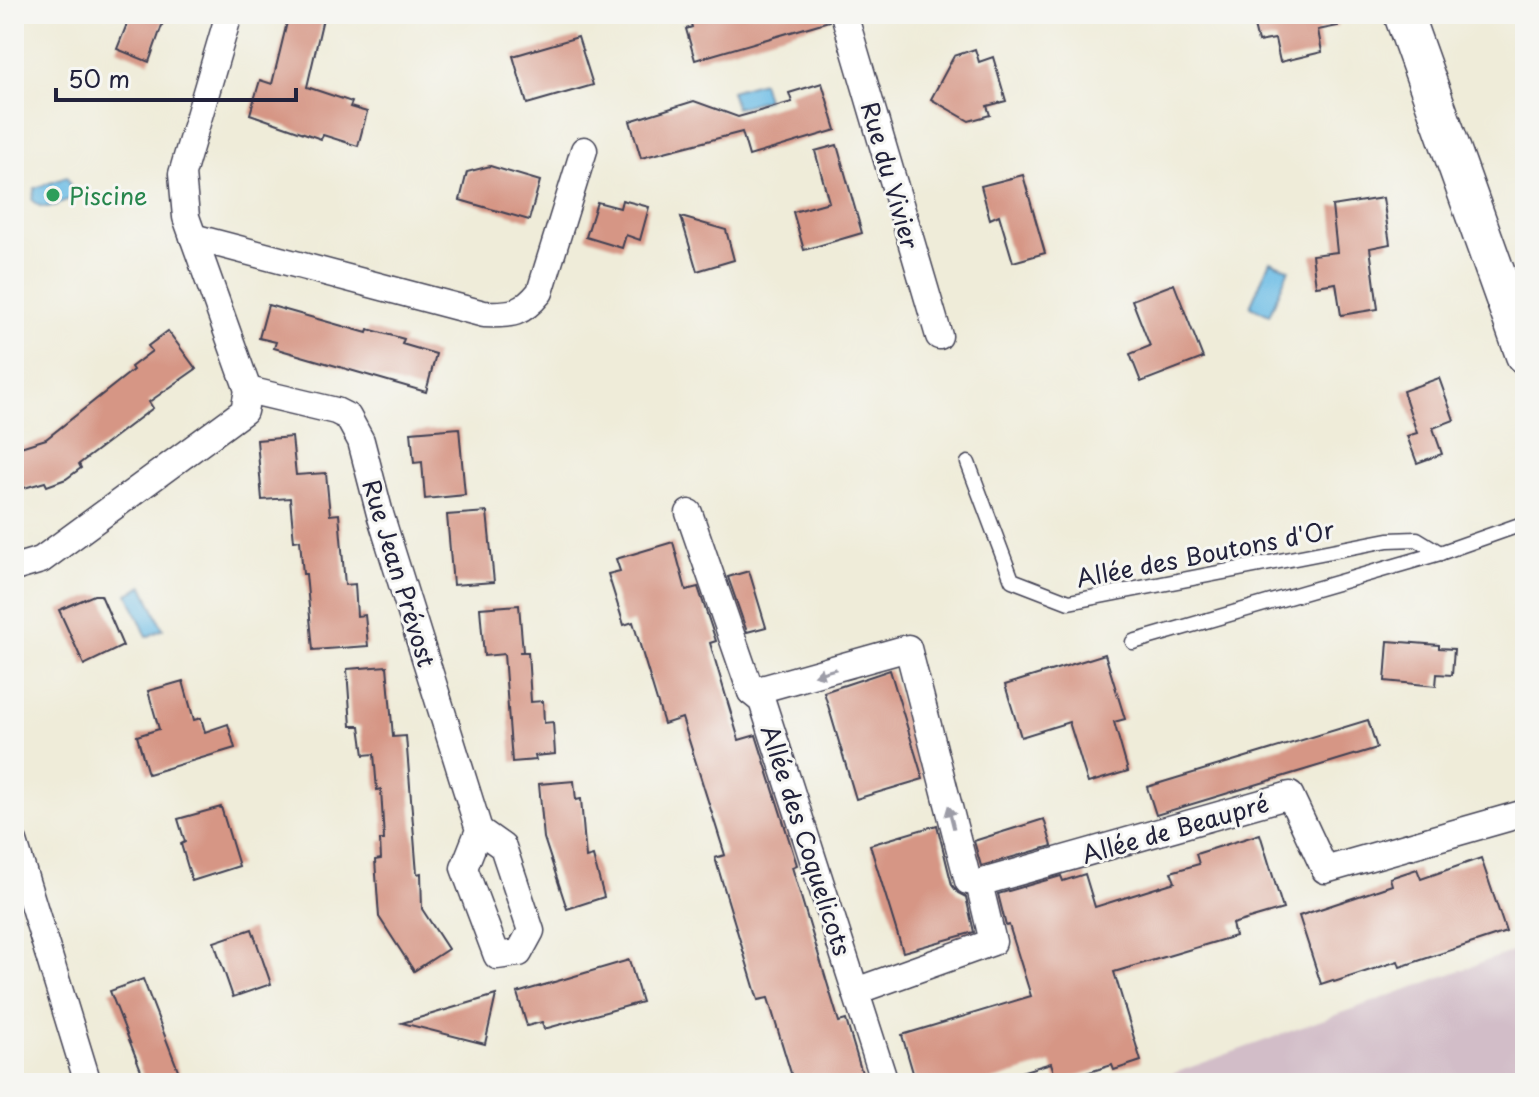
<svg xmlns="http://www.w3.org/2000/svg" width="1539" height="1097" font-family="'Playpen Sans',sans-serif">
	<rect width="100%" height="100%" fill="#f6f6f2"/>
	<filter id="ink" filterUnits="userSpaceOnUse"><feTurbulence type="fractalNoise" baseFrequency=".0125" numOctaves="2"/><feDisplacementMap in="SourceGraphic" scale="16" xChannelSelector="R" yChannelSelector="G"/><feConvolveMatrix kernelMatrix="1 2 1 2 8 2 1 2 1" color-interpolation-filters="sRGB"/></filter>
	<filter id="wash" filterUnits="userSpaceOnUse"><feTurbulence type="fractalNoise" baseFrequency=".006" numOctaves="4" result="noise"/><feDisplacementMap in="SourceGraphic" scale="32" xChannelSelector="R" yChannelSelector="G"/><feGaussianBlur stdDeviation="1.8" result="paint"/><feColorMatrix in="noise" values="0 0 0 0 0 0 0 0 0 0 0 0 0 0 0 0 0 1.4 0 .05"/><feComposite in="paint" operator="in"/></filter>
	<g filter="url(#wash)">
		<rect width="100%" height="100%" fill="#efecd9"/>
		<!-- industrial -->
		<polygon fill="#d2bdc8" points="1525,947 1523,1083 1170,1083 1169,1075"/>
		<!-- water -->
		<g fill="#69bbe5" stroke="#466e90" stroke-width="2">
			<polygon points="762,82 767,99 736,108 731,91"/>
			<path d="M 67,177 L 74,198 C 60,203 42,215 32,199 L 35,188 Z"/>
			<polygon points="1270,261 1289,269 1269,315 1250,306"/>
			<polygon points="143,586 163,629 147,637 128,594"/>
		</g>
		<g id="blocks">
			<!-- building -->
			<g fill="#d69685">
				<polygon points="131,14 166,14 149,62 117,49"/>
				<polygon points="289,14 324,14 307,87 352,102 350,107 367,112 358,146 323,135 321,139 250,114 260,80 272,84"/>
				<polygon points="688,14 828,14 829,21 695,60 686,29 692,27"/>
				<polygon points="1251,14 1337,14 1338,26 1318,30 1322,52 1280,62 1275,39 1258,42"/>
				<polygon points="578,37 593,85 527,104 513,56"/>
				<polygon points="975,49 979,62 993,57 1006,101 987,106 990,115 969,121 931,99 954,56"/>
				<polygon points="822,83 836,130 749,156 742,132 641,158 630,121 694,101 738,117 792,102 789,93"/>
				<polygon points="837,145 862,233 804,250 793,212 829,202 815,151"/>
				<polygon points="490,166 540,181 529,220 460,200 467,172"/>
				<polygon points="1023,175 1045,253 1013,262 999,215 990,219 981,186"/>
				<polygon points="1383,198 1390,244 1370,248 1378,309 1341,315 1336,283 1316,286 1312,255 1337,252 1332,206"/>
				<polygon points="622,200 649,207 640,240 626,235 622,248 586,237 597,202 620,208"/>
				<polygon points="681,217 726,230 734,260 697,271"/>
				<polygon points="1174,284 1203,358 1141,382 1130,354 1150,346 1132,300"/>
				<polygon points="268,305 367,333 368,329 404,339 402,344 436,354 426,392 274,348 276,342 259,338"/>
				<polygon points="168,331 196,369 149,402 153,408 79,464 81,468 66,479 47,486 45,482 14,491 14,449 46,439 133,370 131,367 152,351 148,346"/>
				<polygon points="1439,378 1454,420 1433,428 1442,454 1417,463 1407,436 1417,433 1403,391"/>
				<polygon points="459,428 465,495 425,499 422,462 414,463 411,432"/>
				<polygon points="292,437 296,475 326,473 330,515 339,514 345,585 355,584 357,616 365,615 368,646 313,650 306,574 303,574 300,540 294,541 290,498 262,500 257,440"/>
				<polygon points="487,512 494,582 453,585 447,515"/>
				<polygon points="673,542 686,590 698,587 716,641 710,643 739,740 756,735 797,865 792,867 839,1022 846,1020 865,1083 794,1083 768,998 758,1000 715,858 725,855 682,718 664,724 633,622 624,625 608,574 620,571 616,559"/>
				<polygon points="749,571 766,627 747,632 728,577"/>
				<polygon points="94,595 101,595 123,646 84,665 59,610"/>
				<polygon points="519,605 523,652 519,652 528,652 531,702 543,701 544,723 553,722 555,754 535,756 536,760 512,762 504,654 484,656 480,608"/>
				<polygon points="1388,641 1439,645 1439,648 1454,649 1452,675 1437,674 1436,686 1385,681"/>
				<polygon points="1105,654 1125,719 1114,722 1128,771 1088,783 1069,722 1021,737 1005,685"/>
				<polygon points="387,666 393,737 406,736 417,874 421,873 422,909 448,949 414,971 379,917 375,860 381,859 380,840 384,840 381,789 377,790 374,754 364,755 360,726 351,726 347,669"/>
				<polygon points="890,670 923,779 856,799 824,692"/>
				<polygon points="183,681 194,720 201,718 205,732 228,724 235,748 148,774 137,736 159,729 148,691"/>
				<polygon points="1368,720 1377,748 1156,815 1147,787"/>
				<polygon points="574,781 576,800 581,799 586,858 593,856 604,897 567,909 544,838 539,784"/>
				<polygon points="221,807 239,866 192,881 181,844 185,842 178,819"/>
				<polygon points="1044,819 1052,846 981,866 974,841"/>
				<polygon points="937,825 952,885 958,893 966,897 974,932 903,952 870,845"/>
				<polygon points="1260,834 1283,909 1232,924 1235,936 1114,972 1141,1061 1114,1070 1112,1065 1057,1082 1051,1063 984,1083 916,1083 902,1035 1031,996 1009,925 1006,926 998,894 1061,876 1063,881 1085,874 1095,907 1175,882 1171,872 1199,864 1196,854"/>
				<polygon points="1481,858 1506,932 1400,967 1398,961 1334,982 1333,980 1321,984 1299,916 1392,885 1390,878 1417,869 1421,879"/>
				<polygon points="252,929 271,984 233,997 214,942"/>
				<polygon points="629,960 642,1002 544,1029 542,1022 527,1026 517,993"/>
				<polygon points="143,979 183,1083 146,1083 110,991"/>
				<polygon points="496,995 485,1044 402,1023"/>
			</g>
		</g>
	</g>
	<g filter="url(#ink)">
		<use href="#blocks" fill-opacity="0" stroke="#414053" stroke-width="2"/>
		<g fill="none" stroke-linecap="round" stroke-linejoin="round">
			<!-- lane casing -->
			<g stroke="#414053" stroke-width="17">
				<g id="lane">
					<polyline points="968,463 1012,580 1069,602 1388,540 1417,539 1440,553 1525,523"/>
					<polyline points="1133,642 1440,553"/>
				</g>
			</g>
			<!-- street casing -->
			<g stroke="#414053" stroke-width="29">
				<g id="street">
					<polyline points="844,14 939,336"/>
					<path d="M 193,237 L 484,314 C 512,315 522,314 540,292 L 584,150"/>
					<polyline points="248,390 336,411 348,417 361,441 380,514 479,830 464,868 497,956 519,953 531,931 503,847 479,830"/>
					<polyline points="689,513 751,692 762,701 885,1083"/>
					<polyline points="14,568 41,560 244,411 248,390 186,217 182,174 229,14"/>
					<polyline points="751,692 908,648 968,881 979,883"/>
					<polyline points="14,842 88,1083"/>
					<polyline points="856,991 993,942 979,883 1290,795 1325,870 1525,813"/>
				</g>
			</g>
			<!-- secondary casing -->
			<g stroke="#414053" stroke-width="41">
				<polyline id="secondary" points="1403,14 1525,355"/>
			</g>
			<!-- lane -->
			<use href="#lane" stroke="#fff" stroke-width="14"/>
			<!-- street -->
			<use href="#street" stroke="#fff" stroke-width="26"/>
			<!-- secondary -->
			<use href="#secondary" stroke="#fff" stroke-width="38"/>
		</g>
		<!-- one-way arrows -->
		<defs><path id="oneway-solid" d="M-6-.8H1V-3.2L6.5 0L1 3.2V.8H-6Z" transform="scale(2)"/></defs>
		<g fill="#9c9ca7">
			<use href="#oneway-solid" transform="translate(825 672) rotate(164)"/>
			<use href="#oneway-solid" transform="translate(951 817) rotate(-104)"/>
		</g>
	</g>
	<!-- markers -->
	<circle fill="#2e9e5b" stroke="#f6f6f2" stroke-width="3" cx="53" cy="195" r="8"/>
	<g text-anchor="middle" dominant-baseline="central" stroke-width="6" stroke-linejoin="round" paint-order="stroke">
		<!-- street labels -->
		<g font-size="24" fill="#22223b" stroke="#f6f6f2">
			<text transform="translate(891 175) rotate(74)">Rue du Vivier</text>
			<text transform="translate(1205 553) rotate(-11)">Allée des Boutons d'Or</text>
			<text transform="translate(400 573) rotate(73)">Rue Jean Prévost</text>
			<text transform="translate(1175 828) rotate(-16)">Allée de Beaupré</text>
			<text transform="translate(807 840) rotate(72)">Allée des Coquelicots</text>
		</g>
		<!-- leisure labels -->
		<g font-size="24" fill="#27864d" stroke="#f6f6f2" text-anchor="start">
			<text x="69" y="195">Piscine</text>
		</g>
	</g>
	<!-- margin -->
	<rect width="1539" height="1097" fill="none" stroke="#f6f6f2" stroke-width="48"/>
	<!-- scale -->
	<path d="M56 88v12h240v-12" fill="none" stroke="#22223b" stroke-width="4"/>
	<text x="68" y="88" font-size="24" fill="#22223b" stroke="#f6f6f2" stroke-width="6" paint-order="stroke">50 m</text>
</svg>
